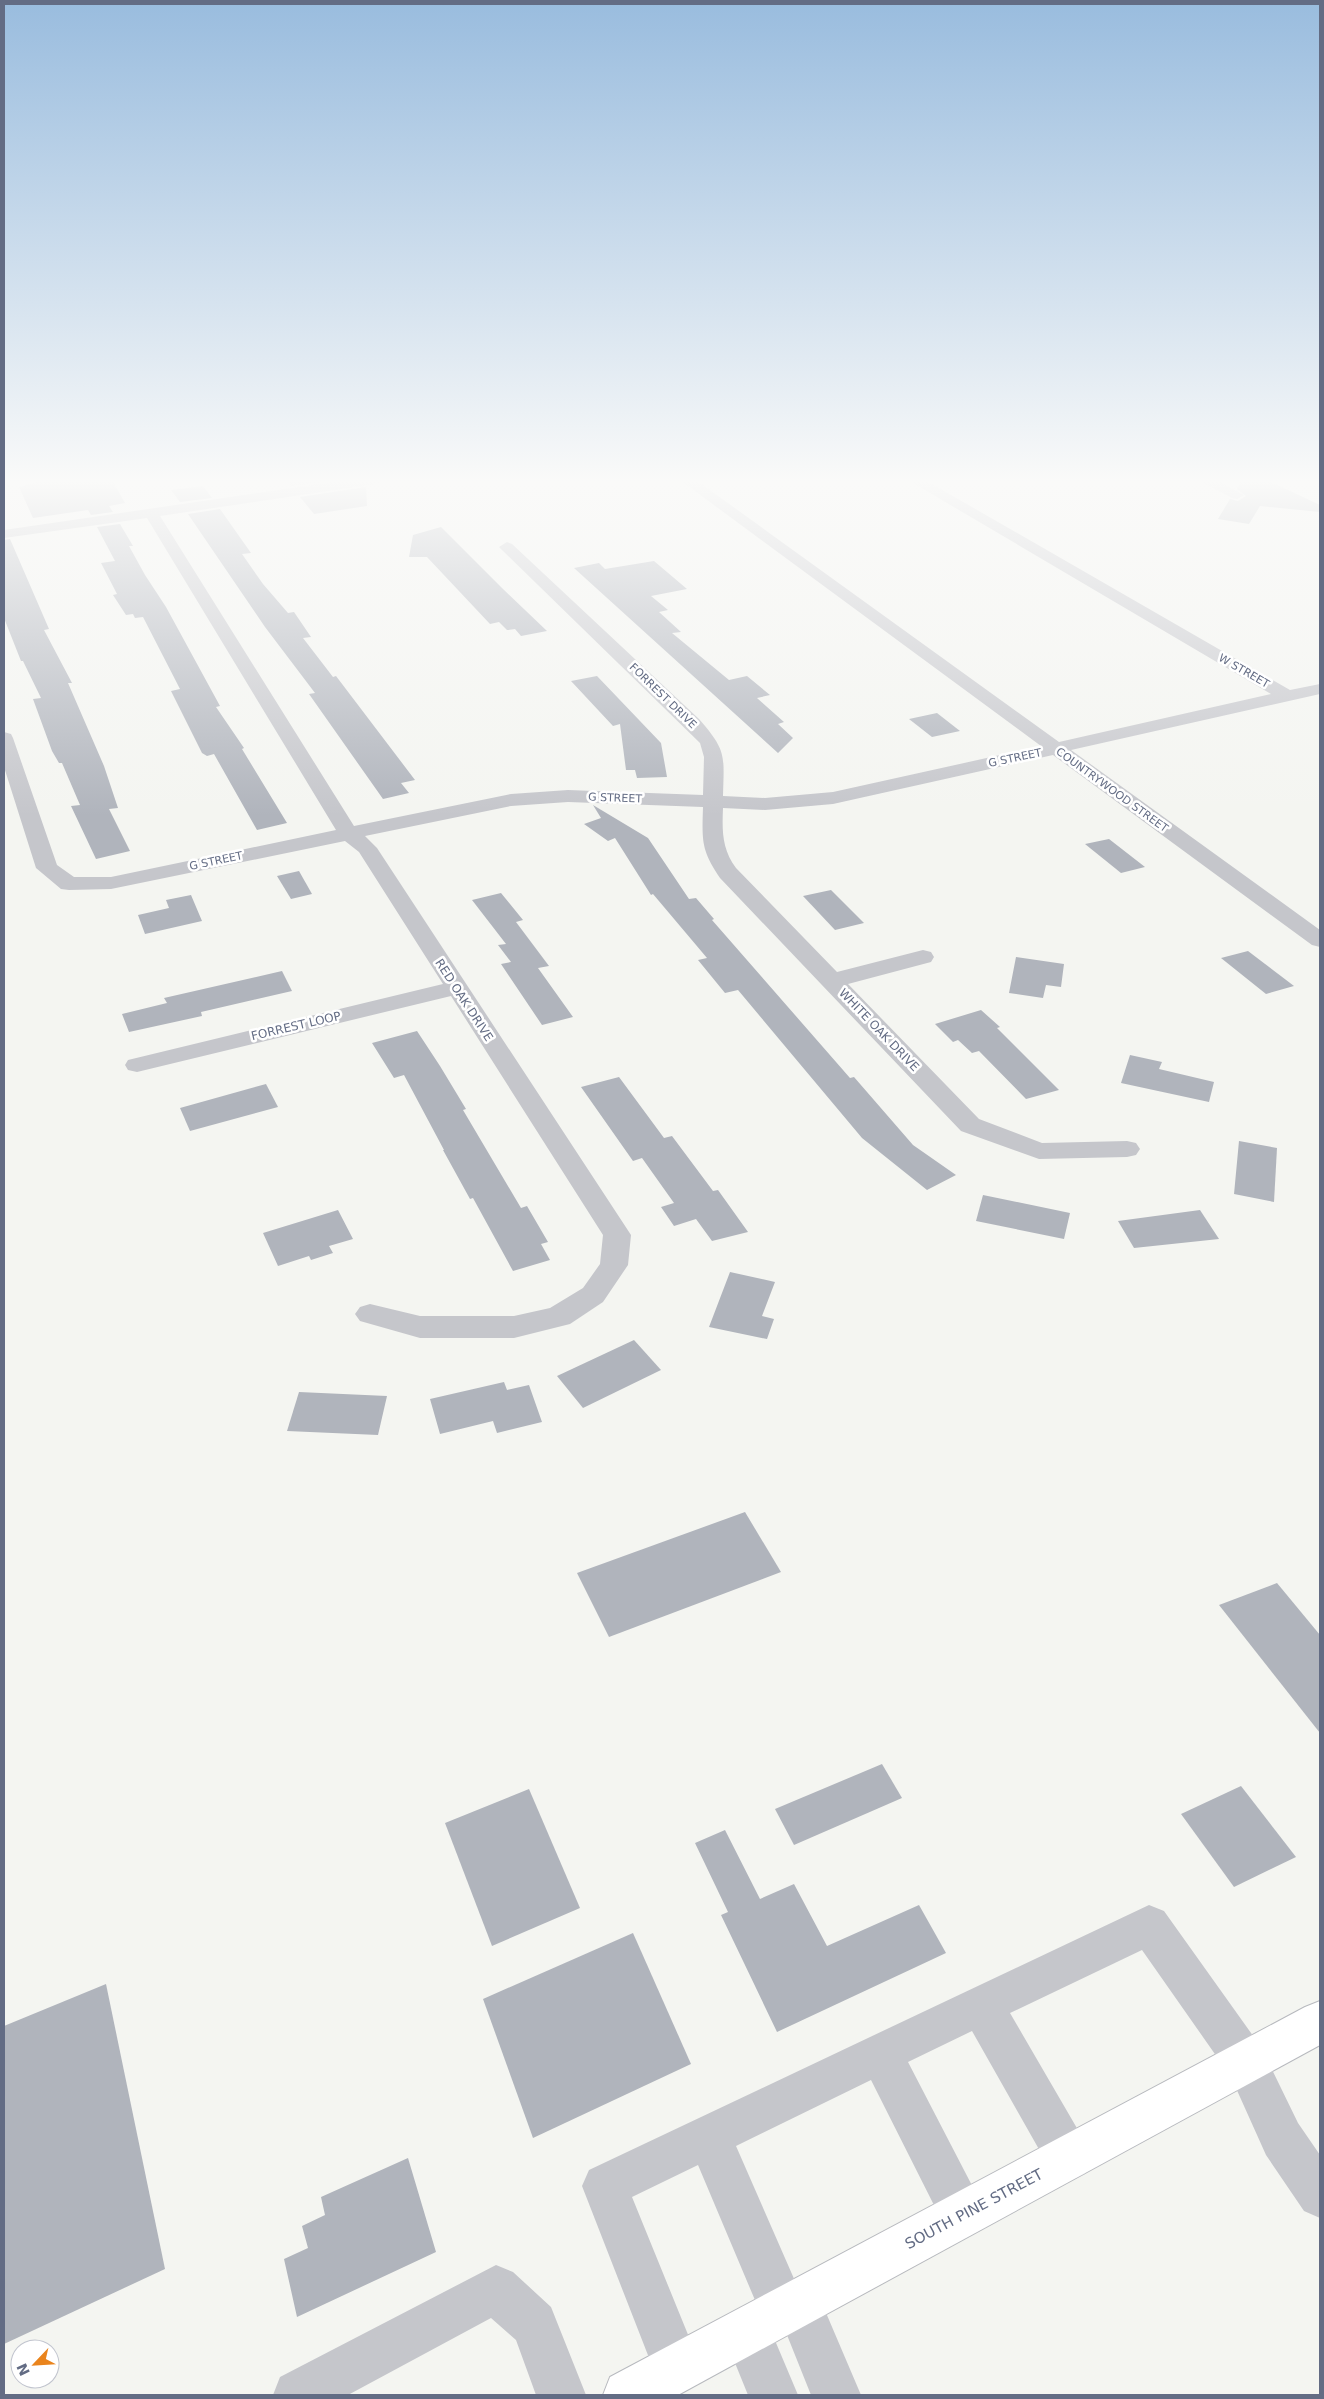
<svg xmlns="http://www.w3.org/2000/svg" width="1324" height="2399" font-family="'DejaVu Sans',sans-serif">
	<rect width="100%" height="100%" fill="#f4f5f1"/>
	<!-- building -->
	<g fill="#b0b4bc">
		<polygon points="35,480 112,480 125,503 109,506 113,512 91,515 88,510 33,518 19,487 37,482"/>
		<polygon points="285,480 335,480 291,486"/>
		<polygon points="1242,480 1267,480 1320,505 1320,512 1260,506 1249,524 1218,519 1230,499 1238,501 1246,496 1237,489"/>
		<polygon points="203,486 212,498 180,502 171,490"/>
		<polygon points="366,487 367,506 314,514 300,497"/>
		<polygon points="220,509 251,553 242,554 263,584 288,613 294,612 311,637 303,638 333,677 336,676 415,780 401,783 409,793 383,799 309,694 315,693 265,627 188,514"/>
		<polygon points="120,524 133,546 129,546 145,575 166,607 220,706 216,707 244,748 242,749 287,823 257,830 214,754 207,756 202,753 171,691 180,689 143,617 135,618 133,614 126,615 113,595 117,594 101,563 115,561 97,527"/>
		<polygon points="441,527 503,589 547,631 521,636 515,629 507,630 499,622 490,624 427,557 409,557 413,535"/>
		<polygon points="10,539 49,629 44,630 72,683 68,683 104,766 118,808 109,809 130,851 96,859 71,806 80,805 62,763 59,763 52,751 33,699 41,698 23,661 21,661 4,618 4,540"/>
		<polygon points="654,561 687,589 651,596 668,610 659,612 681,632 672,633 729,680 747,676 770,695 757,698 784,722 778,724 793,738 778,753 574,568 599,563 605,569"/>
		<polygon points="597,676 661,743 667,777 637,778 635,770 626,770 620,724 613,726 571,681"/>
		<polygon points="937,713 960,731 932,737 909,719"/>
		<polygon points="593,805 648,838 689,899 696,898 714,919 712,920 850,1078 854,1077 913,1145 956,1175 927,1190 862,1138 738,990 725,993 698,960 707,958 653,894 651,895 615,838 608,841 584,824 601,818"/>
		<polygon points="1109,839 1145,867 1121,873 1085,844"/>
		<polygon points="299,871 312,894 291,899 277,876"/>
		<polygon points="831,890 864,923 835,930 803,896"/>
		<polygon points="501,893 523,920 516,922 549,966 538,968 573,1017 542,1025 501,964 511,962 498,945 506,944 472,900"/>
		<polygon points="191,895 202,921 145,934 138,915 169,908 166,900"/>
		<polygon points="1248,951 1294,986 1266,994 1221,958"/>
		<polygon points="1016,957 1064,964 1061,987 1046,985 1043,998 1009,993"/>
		<polygon points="282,971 292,991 201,1012 202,1016 129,1032 122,1014 167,1003 164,998"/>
		<polygon points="981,1010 1000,1027 997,1028 1059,1090 1026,1099 979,1051 972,1053 958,1040 953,1042 935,1024"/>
		<polygon points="417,1031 440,1066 466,1109 463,1110 521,1208 527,1206 548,1242 541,1244 550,1260 513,1271 473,1198 470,1199 443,1150 444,1150 404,1075 394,1078 372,1043"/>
		<polygon points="1130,1055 1162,1062 1159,1069 1214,1082 1209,1102 1121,1083"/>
		<polygon points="619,1077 664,1138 672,1136 713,1191 718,1190 748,1232 712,1241 696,1219 674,1226 661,1207 674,1203 642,1158 633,1161 581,1087"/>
		<polygon points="266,1084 278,1107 190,1131 180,1108"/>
		<polygon points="1239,1141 1277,1148 1274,1202 1234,1194"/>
		<polygon points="983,1195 1070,1213 1064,1239 976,1221"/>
		<polygon points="338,1210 353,1239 329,1246 333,1253 311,1260 309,1256 278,1266 263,1233"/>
		<polygon points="1200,1210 1219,1239 1134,1248 1118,1221"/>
		<polygon points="730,1272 775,1282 762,1316 774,1319 767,1339 709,1327"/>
		<polygon points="634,1340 661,1370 583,1408 557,1376"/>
		<polygon points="504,1382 507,1390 529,1385 542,1422 497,1433 493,1421 440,1434 430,1399"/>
		<polygon points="299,1392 387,1396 378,1435 287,1431"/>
		<polygon points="745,1512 781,1572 609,1637 577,1573"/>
		<polygon points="1277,1583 1320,1635 1320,1733 1219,1605"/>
		<polygon points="882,1764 902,1798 794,1845 775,1809"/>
		<polygon points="1241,1786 1296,1857 1234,1887 1181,1814"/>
		<polygon points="529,1789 580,1908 492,1946 445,1823"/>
		<polygon points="725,1830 760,1899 794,1884 827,1946 919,1905 946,1953 777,2032 721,1915 728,1912 695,1843"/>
		<polygon points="633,1933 691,2064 533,2138 483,1999"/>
		<polygon points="106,1984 165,2269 4,2344 4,2026"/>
		<polygon points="408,2158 436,2252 297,2317 284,2259 308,2248 302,2226 325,2215 321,2197"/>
	</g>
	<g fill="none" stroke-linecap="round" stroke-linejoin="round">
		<!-- major casing -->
		<g stroke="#b7b9be" stroke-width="2">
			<polygon id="major" points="1320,2001 1320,2045 678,2395 603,2395 610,2377 1305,2007"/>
		</g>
		<!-- minor -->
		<g fill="#c5c6cb" fill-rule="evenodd">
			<path d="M 347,480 L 382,480 L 375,484 L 160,516 L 354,826 L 511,794 L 568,790 L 703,795 L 704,757 L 700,743 L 502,550 L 499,547 L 507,542 L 512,544 L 699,719 C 727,751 724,755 723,796 L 765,798 L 833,792 L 1041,746 L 680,480 L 696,480 L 1059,742 L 1271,694 L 908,480 L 925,480 L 1290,690 L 1320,684 L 1320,694 L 1071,750 L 1320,930 L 1320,947 L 1312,945 L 1053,755 L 833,804 L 765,810 L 723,808 C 722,831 722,849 736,868 L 837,972 L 923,950 L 931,952 L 934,957 L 931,962 L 848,984 L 979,1119 L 1042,1143 L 1127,1141 L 1136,1143 L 1140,1149 L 1136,1155 L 1127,1157 L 1039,1159 L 961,1131 L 720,878 C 701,850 702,841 703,807 L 568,802 L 511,806 L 365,836 L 377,848 L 631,1235 L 628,1265 L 603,1302 L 570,1324 L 514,1338 L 420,1338 L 360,1321 L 355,1314 L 360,1307 L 370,1304 L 420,1316 L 514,1316 L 550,1308 L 583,1288 L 600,1264 L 603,1235 L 451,996 L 137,1072 L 128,1070 L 125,1065 L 128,1060 L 443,984 L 359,852 L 345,841 L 111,889 L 69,890 L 61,889 L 36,868 L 4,767 L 4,732 L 11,734 L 13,738 L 57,865 L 74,877 L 111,877 L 336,830 L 147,518 L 4,538 L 4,530 Z"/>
			<polygon points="1198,480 1216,480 1244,495 1237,499 1232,498"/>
			<polygon points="1149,1905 1164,1911 1261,2047 1298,2123 1320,2155 1320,2218 1304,2211 1266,2155 1231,2077 1142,1950 1010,2013 1085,2142 1092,2158 1085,2174 1069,2181 1053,2174 972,2031 908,2062 979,2199 986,2215 979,2231 963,2238 947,2231 871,2080 736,2146 795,2281 798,2280 815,2287 861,2395 811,2395 787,2335 784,2336 771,2331 798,2395 748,2395 722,2331 729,2314 746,2307 760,2312 698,2165 632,2197 702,2369 694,2386 677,2394 660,2386 582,2186 589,2170"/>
			<polygon points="496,2265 513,2272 551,2307 586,2395 536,2395 516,2340 491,2318 348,2395 273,2395 280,2377"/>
		</g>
		<!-- major -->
		<use href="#major" fill="#fff" fill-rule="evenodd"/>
	</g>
	<!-- sky -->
	<linearGradient id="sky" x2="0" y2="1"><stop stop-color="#99bcde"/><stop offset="0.59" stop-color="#fafaf9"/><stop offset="1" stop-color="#fafaf9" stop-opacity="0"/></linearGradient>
	<rect width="1324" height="816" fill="url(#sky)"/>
	<g text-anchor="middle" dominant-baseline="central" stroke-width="5" stroke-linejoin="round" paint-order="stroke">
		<!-- far-street labels -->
		<g font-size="11" fill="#636c84" stroke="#fff">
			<text transform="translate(1244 671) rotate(30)">W STREET</text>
			<text transform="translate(663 696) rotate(44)">FORREST DRIVE</text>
			<text transform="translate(1015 758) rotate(-12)">G STREET</text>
			<text transform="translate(1112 790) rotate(36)">COUNTRYWOOD STREET</text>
			<text transform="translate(615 798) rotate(2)">G STREET</text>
			<text transform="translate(216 861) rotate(-12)">G STREET</text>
		</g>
		<!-- street labels -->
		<g font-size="12" fill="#636c84" stroke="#fff">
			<text transform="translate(464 1000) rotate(57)">RED OAK DRIVE</text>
			<text transform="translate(296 1026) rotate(-13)">FORREST LOOP</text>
			<text transform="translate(879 1030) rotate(46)">WHITE OAK DRIVE</text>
		</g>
		<!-- near-street labels -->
		<g font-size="15" fill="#636c84" stroke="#fff">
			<text transform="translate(974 2209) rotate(-28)">SOUTH PINE STREET</text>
		</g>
	</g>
	<!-- border -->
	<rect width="1324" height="2399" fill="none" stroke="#636c84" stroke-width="10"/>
	<!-- north arrow -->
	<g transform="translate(35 2364) rotate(245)"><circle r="24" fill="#ffffff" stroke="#c1c4ce"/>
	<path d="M0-4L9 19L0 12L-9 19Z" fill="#ea841c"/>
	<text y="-8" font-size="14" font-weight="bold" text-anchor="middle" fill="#636c84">N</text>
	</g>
</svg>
